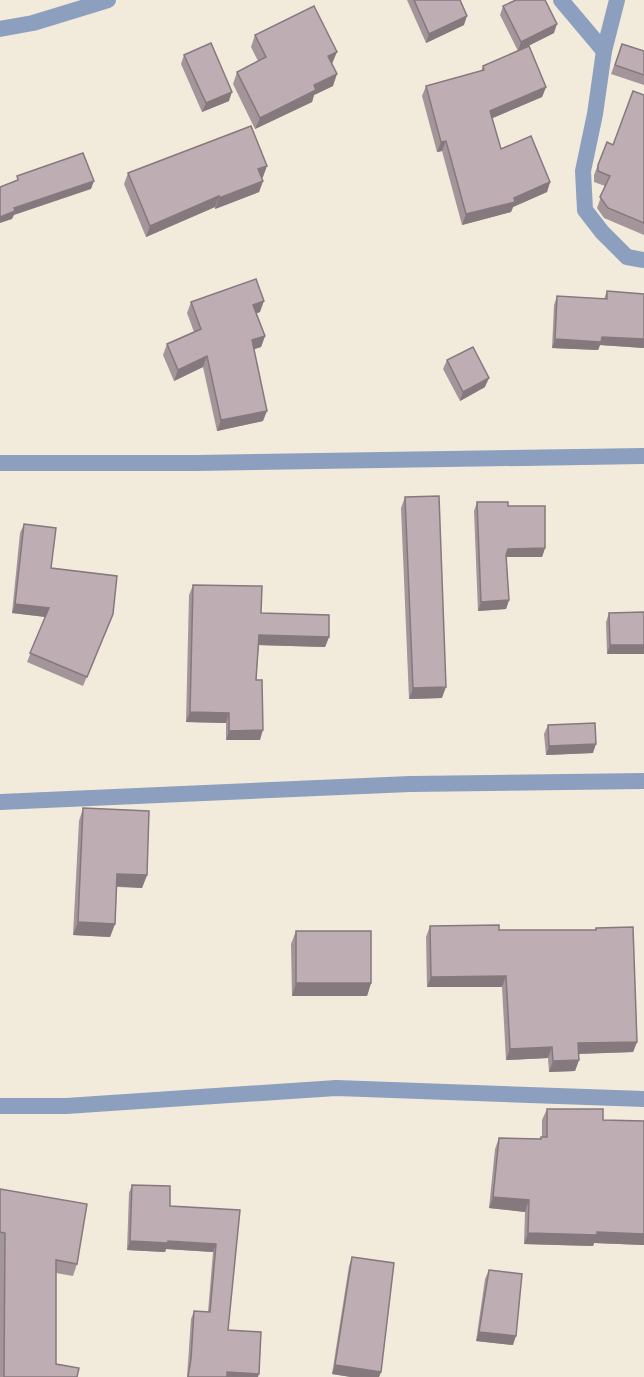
<svg xmlns="http://www.w3.org/2000/svg" width="644" height="1377" font-family="'Fira Sans Condensed',sans-serif">
	<rect width="100%" height="100%" fill="#f2ebdc"/>
	<g fill="none" stroke-linecap="round" stroke-linejoin="round">
		<!-- minor -->
		<g stroke="#8d9fbe" stroke-width="16">
			<polyline points="561,0 604,51"/>
			<polyline points="617,0 604,51 595,114 583,171 585,210 602,232 627,257 644,260"/>
			<polyline points="0,29 33,23 108,0"/>
			<polyline points="0,463 196,463 644,456"/>
			<polyline points="0,802 410,784 644,781"/>
			<polyline points="0,1106 66,1106 336,1088 644,1099"/>
		</g>
	</g>
	<!-- wall -->
	<g fill="#a39599">
		<polygon points="407,0 460,0 464,25 426,43"/>
		<polygon points="503,6 554,33 518,51 500,15"/>
		<polygon points="255,35 332,64 333,86 314,95 312,102 255,129 233,84 237,72 258,61 251,47"/>
		<polygon points="622,44 644,51 644,85 611,74"/>
		<polygon points="184,55 229,101 202,112 181,64"/>
		<polygon points="483,66 546,87 542,97 492,118 501,149 550,182 547,192 513,207 511,212 462,225 442,151 437,152 422,96 426,86 481,71"/>
		<polygon points="644,95 644,235 604,218 597,208 605,186 594,182 594,175 607,142 613,145"/>
		<polygon points="128,173 263,177 262,178 263,181 259,192 215,209 215,207 146,237 124,184"/>
		<polygon points="607,291 644,294 644,348 600,345 598,350 552,348 554,305 557,296 604,299"/>
		<polygon points="191,302 260,312 256,313 265,336 261,347 254,349 263,421 217,431 203,367 174,381 163,355 167,344 194,332 187,313"/>
		<polygon points="447,360 485,387 460,401 443,369"/>
		<polygon points="405,497 442,698 409,699 401,508"/>
		<polygon points="477,502 508,506 545,548 542,557 506,557 509,600 506,609 478,611 474,511"/>
		<polygon points="24,524 51,568 113,614 83,686 27,662 45,617 12,613 20,533"/>
		<polygon points="193,585 261,613 329,637 325,647 259,645 256,680 260,740 226,740 226,723 186,722 189,595"/>
		<polygon points="644,612 607,654 606,622 609,613"/>
		<polygon points="548,725 593,753 546,755 544,734"/>
		<polygon points="83,808 147,875 142,888 117,887 115,924 110,937 73,935 79,821"/>
		<polygon points="430,926 499,930 595,930 596,928 637,1042 633,1052 578,1054 579,1060 575,1071 549,1072 548,1058 506,1060 502,987 427,987 426,937"/>
		<polygon points="296,931 371,983 367,996 292,996 291,944"/>
		<polygon points="547,1109 603,1120 644,1121 644,1245 594,1243 593,1246 524,1244 525,1212 489,1208 495,1149 499,1138 540,1139 541,1137 542,1137 542,1120"/>
		<polygon points="132,1185 170,1206 240,1210 228,1330 258,1377 187,1377 191,1319 194,1311 208,1312 213,1252 166,1249 165,1252 127,1250 129,1193"/>
		<polygon points="0,1189 77,1264 73,1276 56,1273 56,1364 77,1377 0,1377"/>
		<polygon points="352,1257 381,1372 379,1377 351,1377 332,1374 349,1266"/>
		<polygon points="489,1270 513,1345 476,1341 485,1279"/>
	</g>
	<!-- shaded-wall -->
	<g fill="#85797d">
		<polygon points="467,16 464,25 426,43 429,34"/>
		<polygon points="557,24 554,33 518,51 521,42"/>
		<polygon points="337,52 332,64 324,68 328,56"/>
		<polygon points="337,74 333,86 314,95 312,102 255,129 260,118 314,85"/>
		<polygon points="546,87 542,97 486,121 490,111"/>
		<polygon points="232,92 229,101 202,112 206,103"/>
		<polygon points="446,141 442,151 437,152 441,142"/>
		<polygon points="267,166 263,177 254,180 258,169"/>
		<polygon points="94,181 91,189 14,215 12,219 0,223 0,217 14,208"/>
		<polygon points="263,181 259,192 215,209 219,198"/>
		<polygon points="550,182 547,192 513,207 511,212 462,225 466,214 514,198"/>
		<polygon points="219,196 215,207 146,237 150,226"/>
		<polygon points="264,301 260,312 250,316 253,305"/>
		<polygon points="265,336 261,347 248,351 252,340"/>
		<polygon points="602,337 644,339 644,348 600,345 598,350 552,348 555,339"/>
		<polygon points="207,356 203,367 174,381 178,370"/>
		<polygon points="489,378 485,387 460,401 463,392"/>
		<polygon points="267,411 263,421 217,431 221,420"/>
		<polygon points="545,548 542,557 505,557 508,549"/>
		<polygon points="509,600 506,609 478,611 481,602"/>
		<polygon points="15,604 49,608 46,617 12,613"/>
		<polygon points="259,635 329,637 325,647 256,645"/>
		<polygon points="610,645 644,645 644,654 607,654"/>
		<polygon points="446,687 442,698 409,699 413,688"/>
		<polygon points="190,712 229,713 226,723 186,722"/>
		<polygon points="263,730 260,740 226,740 229,731"/>
		<polygon points="596,744 593,753 546,755 549,746"/>
		<polygon points="117,874 147,875 142,888 113,886"/>
		<polygon points="78,922 115,924 110,937 73,935"/>
		<polygon points="506,976 502,987 427,987 431,977"/>
		<polygon points="296,983 371,983 367,996 292,996"/>
		<polygon points="637,1042 633,1052 574,1054 578,1043"/>
		<polygon points="552,1047 548,1058 506,1060 510,1049"/>
		<polygon points="579,1060 575,1071 549,1072 553,1061"/>
		<polygon points="493,1197 529,1200 525,1212 489,1208"/>
		<polygon points="597,1232 644,1234 644,1245 594,1243 593,1246 524,1244 528,1233"/>
		<polygon points="130,1241 168,1241 216,1244 213,1252 166,1249 165,1252 127,1250"/>
		<polygon points="479,1332 516,1336 513,1345 476,1341"/>
		<polygon points="335,1365 381,1372 379,1377 351,1377 332,1374"/>
		<polygon points="227,1372 259,1374 258,1377 225,1377"/>
	</g>
	<!-- building -->
	<g fill="#beadb2" stroke="#85797d" stroke-width="1.5">
		<polygon points="414,0 460,0 467,16 429,34"/>
		<polygon points="516,0 545,0 557,24 521,42 503,6"/>
		<polygon points="314,6 337,52 328,56 337,74 314,85 316,90 260,118 237,72 266,57 255,35"/>
		<polygon points="211,43 232,92 206,103 184,55"/>
		<polygon points="622,44 644,51 644,75 615,65"/>
		<polygon points="529,46 546,87 490,111 501,149 531,136 550,182 514,198 515,202 466,214 446,141 441,142 426,86 484,70 483,66"/>
		<polygon points="633,91 644,95 644,223 608,208 600,197 610,176 598,171 598,165 607,142 613,145"/>
		<polygon points="251,126 267,166 258,169 263,181 219,198 219,196 150,226 128,173"/>
		<polygon points="83,153 94,181 14,208 15,211 0,217 0,187 18,180 17,176"/>
		<polygon points="256,279 264,301 253,305 265,336 252,340 267,411 221,420 207,356 178,370 167,344 201,329 191,302"/>
		<polygon points="607,291 644,294 644,339 602,337 601,342 555,339 557,296 607,299"/>
		<polygon points="473,347 489,378 463,392 447,360"/>
		<polygon points="439,496 446,687 413,688 405,497"/>
		<polygon points="477,502 508,502 508,506 545,506 545,548 508,549 506,555 509,600 481,602"/>
		<polygon points="24,524 56,528 51,568 117,576 113,614 87,677 30,653 49,608 15,604"/>
		<polygon points="193,585 262,586 261,613 329,615 329,637 259,635 256,680 262,680 263,730 229,731 229,713 190,712"/>
		<polygon points="644,612 644,645 610,645 609,613"/>
		<polygon points="595,723 596,744 549,746 548,725"/>
		<polygon points="83,808 149,811 147,875 117,874 115,924 78,922"/>
		<polygon points="499,925 499,930 596,930 596,928 633,927 637,1042 578,1043 579,1060 553,1061 552,1047 510,1049 506,976 431,977 430,926"/>
		<rect x="296" y="931" width="75" height="52"/>
		<polygon points="547,1109 603,1109 603,1120 644,1121 644,1234 597,1232 597,1235 528,1233 529,1200 493,1197 499,1138 541,1139 541,1137 547,1137"/>
		<polygon points="132,1185 170,1186 170,1206 240,1210 228,1330 261,1332 259,1374 227,1372 227,1377 188,1377 191,1359 194,1311 210,1312 216,1244 168,1241 168,1243 130,1241"/>
		<polygon points="0,1189 87,1204 77,1264 56,1260 56,1364 79,1368 77,1377 4,1377 5,1233 0,1232"/>
		<polygon points="352,1257 394,1263 381,1372 335,1365"/>
		<polygon points="489,1270 522,1274 516,1336 479,1332"/>
	</g>
</svg>
